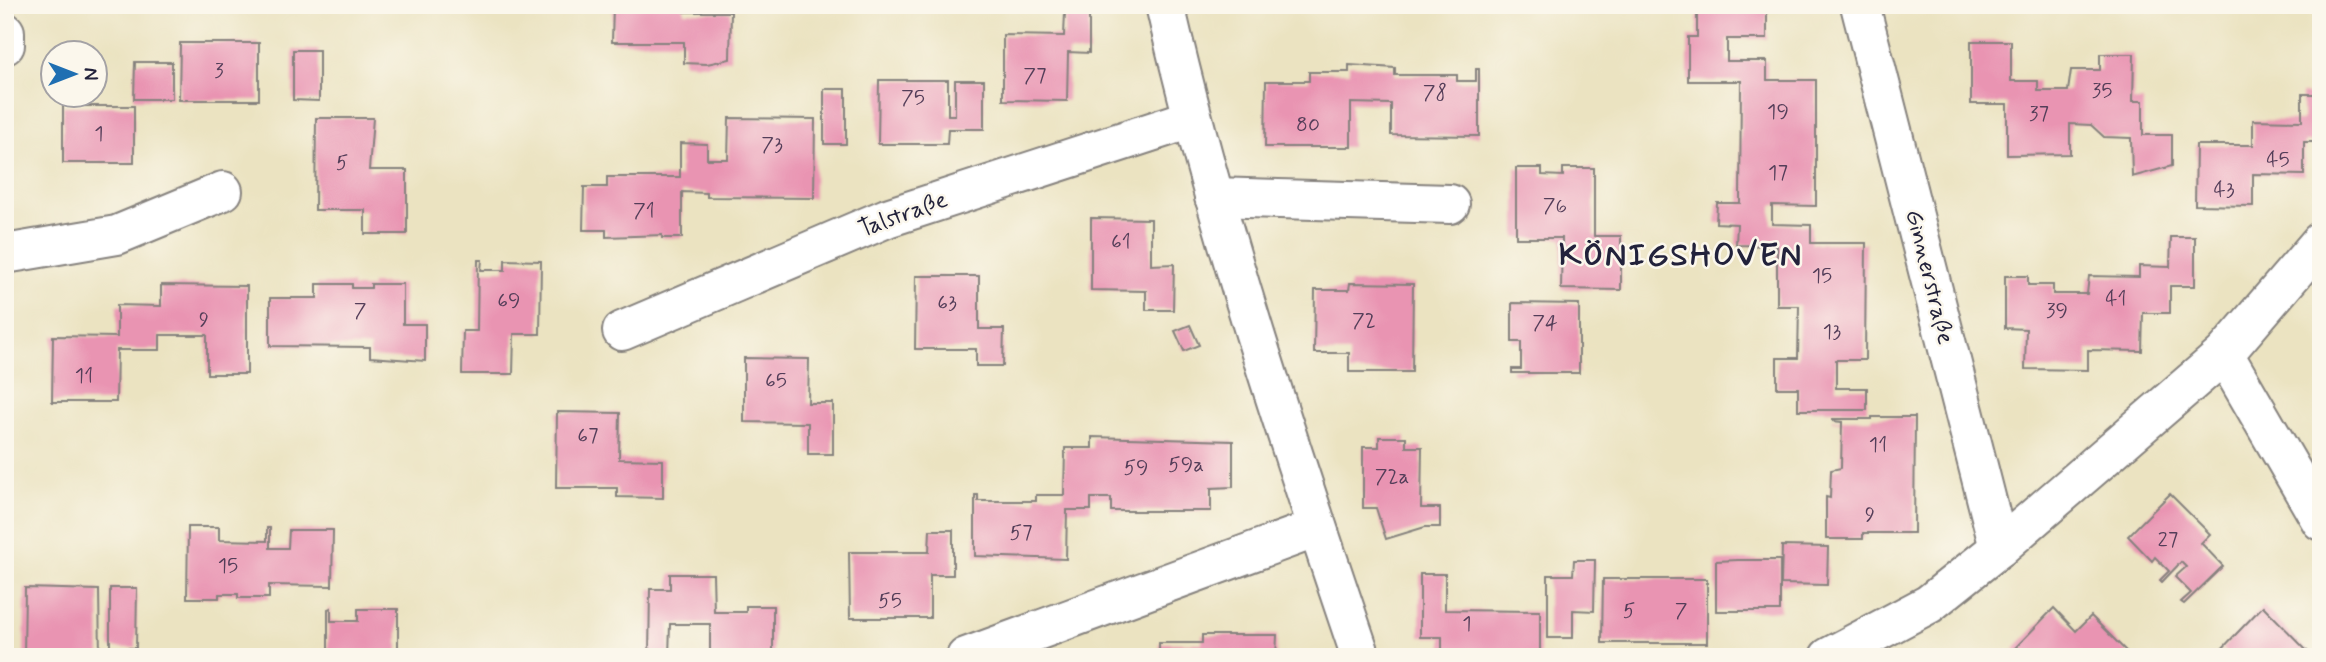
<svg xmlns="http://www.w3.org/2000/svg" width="2326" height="662" font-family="Mynerve,sans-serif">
	<rect width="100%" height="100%" fill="#fbf7ec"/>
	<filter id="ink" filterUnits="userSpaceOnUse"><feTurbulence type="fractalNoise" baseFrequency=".0143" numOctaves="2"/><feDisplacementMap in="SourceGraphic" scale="14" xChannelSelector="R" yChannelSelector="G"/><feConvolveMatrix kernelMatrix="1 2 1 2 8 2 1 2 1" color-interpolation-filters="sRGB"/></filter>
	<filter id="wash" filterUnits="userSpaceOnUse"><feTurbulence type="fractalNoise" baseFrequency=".00686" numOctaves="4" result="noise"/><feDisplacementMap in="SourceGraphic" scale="28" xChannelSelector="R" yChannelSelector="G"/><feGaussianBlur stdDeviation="1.57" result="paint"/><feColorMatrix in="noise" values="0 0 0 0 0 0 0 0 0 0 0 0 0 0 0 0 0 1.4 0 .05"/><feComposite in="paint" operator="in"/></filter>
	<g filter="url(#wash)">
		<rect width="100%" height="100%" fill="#ebe3c1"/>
		<g id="blocks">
			<!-- building -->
			<g fill="#e994b2">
				<polygon points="613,5 684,5 684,12 731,12 730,59 707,64 684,63 684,42 612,42"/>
				<polygon points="1697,5 1767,5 1767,39 1727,39 1727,61 1767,61 1767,80 1816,80 1816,206 1772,205 1772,224 1811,225 1811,243 1866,243 1865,360 1836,360 1836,388 1867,388 1867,410 1798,410 1798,388 1777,388 1777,358 1798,358 1799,306 1777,306 1777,246 1736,245 1737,224 1716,223 1717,203 1740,203 1741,81 1688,81 1688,37 1697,37"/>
				<polygon points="1065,12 1089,12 1089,53 1068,52 1067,101 1003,100 1003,35 1064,36"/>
				<polygon points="1971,41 2011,41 2011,81 2038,81 2038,91 2068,91 2071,70 2100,70 2100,54 2134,54 2133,101 2143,101 2143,135 2172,135 2172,166 2132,177 2131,138 2104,137 2091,125 2070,124 2070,154 2007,155 2007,104 1971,104"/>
				<polygon points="180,43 259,43 259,100 179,100"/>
				<polygon points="293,50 319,50 319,101 293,100"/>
				<polygon points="135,62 172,62 172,99 134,99"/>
				<polygon points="1349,65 1395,68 1395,75 1457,75 1457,81 1476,81 1476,69 1479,69 1479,136 1391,135 1391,104 1351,103 1351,147 1265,147 1266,81 1309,81 1309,72 1349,72"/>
				<polygon points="879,80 948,80 948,115 955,115 955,80 984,80 984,129 948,129 947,144 878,144"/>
				<rect x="824" y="89" width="22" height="55"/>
				<polygon points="2302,94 2321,94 2321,142 2304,142 2304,175 2253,174 2253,206 2195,205 2196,145 2253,145 2253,120 2302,121"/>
				<rect x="63" y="106" width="71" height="57"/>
				<polygon points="316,118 373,118 369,170 407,170 407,234 365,234 365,210 315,210"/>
				<polygon points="729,118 815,119 814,198 707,197 707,193 682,192 682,238 662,238 662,235 606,237 606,230 583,230 584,187 607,187 607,177 680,177 680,143 707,144 707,159 728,159"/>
				<polygon points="1516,168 1542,168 1542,175 1563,176 1563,168 1594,168 1594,236 1621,236 1621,290 1561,289 1562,238 1516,238"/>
				<polygon points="1091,218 1151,219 1151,265 1174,264 1173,310 1146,310 1146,291 1091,290"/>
				<polygon points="2171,237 2195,237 2195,286 2170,286 2170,313 2143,313 2142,351 2088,350 2088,370 2025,369 2026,329 2005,328 2005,276 2028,276 2028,285 2053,285 2053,294 2087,294 2089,276 2139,277 2139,266 2170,267"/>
				<polygon points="478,260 482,260 481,270 505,270 505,260 541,261 540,334 514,334 513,374 462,374 463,331 477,331"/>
				<polygon points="916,276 979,276 979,329 1004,329 1003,366 976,366 976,349 915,349"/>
				<polygon points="1350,283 1413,284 1412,372 1349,372 1349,353 1314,353 1315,290 1349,290"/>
				<polygon points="317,284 352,284 352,288 371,288 371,284 403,284 403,324 425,324 425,361 370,357 370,347 270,346 270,298 317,298"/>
				<polygon points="161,285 247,286 247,374 207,374 207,335 160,335 160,350 117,350 116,402 52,402 53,336 117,337 117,305 161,306"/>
				<polygon points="1512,303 1579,304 1579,373 1512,373 1512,369 1521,369 1521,342 1512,342"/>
				<polygon points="1190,325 1199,345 1184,351 1175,331"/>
				<polygon points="744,358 809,359 808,403 833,403 833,454 808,454 808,423 744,422"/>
				<polygon points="557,412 620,413 619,459 663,460 663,498 617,497 617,488 556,488"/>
				<polygon points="1872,417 1915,417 1914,533 1863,533 1863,539 1826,539 1826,497 1830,498 1831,470 1841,468 1842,422 1833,421 1833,419 1872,419"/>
				<polygon points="1092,437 1233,441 1233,487 1211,488 1211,511 1111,511 1111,498 1091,498 1091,510 1067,510 1066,559 975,556 975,495 978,495 978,501 1036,501 1036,495 1064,495 1065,448 1092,448"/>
				<polygon points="1379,437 1406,437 1406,447 1422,447 1421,508 1440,508 1440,527 1425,527 1386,539 1376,508 1363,508 1363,447 1379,447"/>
				<polygon points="2170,494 2210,534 2201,543 2223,566 2184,604 2181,602 2191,593 2175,577 2186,567 2181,562 2162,582 2160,580 2169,571 2155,557 2152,561 2128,536"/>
				<polygon points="188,527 219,527 219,540 267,541 267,528 270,528 270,548 288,548 289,530 333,530 332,586 269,585 269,598 238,598 238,594 219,594 219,598 187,598"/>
				<polygon points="930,530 953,530 953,575 930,575 930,618 850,618 849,552 929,552"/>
				<polygon points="1782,546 1828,547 1827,585 1781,584"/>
				<polygon points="1574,560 1595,560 1594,611 1573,610 1573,638 1548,638 1548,575 1573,575"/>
				<polygon points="1738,560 1780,560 1780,611 1716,611 1716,561"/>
				<polygon points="670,574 713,574 714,612 746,612 746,606 773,606 773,657 710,657 710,624 670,624 669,657 649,657 650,589 670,589"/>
				<polygon points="1420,574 1445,574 1445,610 1540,611 1540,657 1442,657 1442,637 1420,637"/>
				<polygon points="1603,579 1707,579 1707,643 1602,643"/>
				<polygon points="25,588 99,590 100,657 24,657"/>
				<polygon points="110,588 137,588 136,648 110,648"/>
				<polygon points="2263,606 2313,657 2230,657 2223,649 2216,655"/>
				<polygon points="331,608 331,621 358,621 358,609 398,609 398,657 328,657 328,609"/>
				<polygon points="2054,608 2076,631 2091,616 2129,654 2126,657 2022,657 2014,649"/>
				<polygon points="1202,635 1277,635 1276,657 1159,657 1159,643 1202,643"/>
			</g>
		</g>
	</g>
	<g filter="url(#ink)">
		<use href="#blocks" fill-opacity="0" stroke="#86827e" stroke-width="2"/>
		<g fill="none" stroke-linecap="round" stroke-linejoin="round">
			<!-- minor casing -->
			<g stroke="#86827e" stroke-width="42">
				<g id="minor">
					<path d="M 1165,5 C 1216,226 1288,442 1361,657"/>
					<polyline points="1860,5 1999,548"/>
					<polyline points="5,32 5,45"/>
					<polyline points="1214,197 1450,204"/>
					<polyline points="5,254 117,235 223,191"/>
					<polyline points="622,331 887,218 1191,119"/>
					<polyline points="2224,354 2321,521"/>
					<polyline points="966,657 1317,528"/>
					<polyline points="1829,657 1929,604 1999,548 2224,354 2321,241"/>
				</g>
			</g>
			<!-- minor -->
			<use href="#minor" stroke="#fff" stroke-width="38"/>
		</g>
	</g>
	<g text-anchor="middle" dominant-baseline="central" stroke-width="5" stroke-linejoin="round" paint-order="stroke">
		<!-- number labels -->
		<g font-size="21" fill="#543e59">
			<text x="219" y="71">3</text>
			<text x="1035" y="76">77</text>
			<text x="2102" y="91">35</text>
			<text x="1435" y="93">78</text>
			<text x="913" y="98">75</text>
			<text x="1778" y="112">19</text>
			<text x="2039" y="114">37</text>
			<text x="1308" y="125">80</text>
			<text x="99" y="134">1</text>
			<text x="772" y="145">73</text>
			<text x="2278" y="160">45</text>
			<text x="342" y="163">5</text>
			<text x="1778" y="173">17</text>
			<text x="2224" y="190">43</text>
			<text x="1555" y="206">76</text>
			<text x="644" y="211">71</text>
			<text x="1121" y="242">61</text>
			<text x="1822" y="276">15</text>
			<text x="2116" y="299">41</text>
			<text x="509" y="301">69</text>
			<text x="947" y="303">63</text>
			<text x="360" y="311">7</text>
			<text x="2057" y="311">39</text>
			<text x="204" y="320">9</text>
			<text x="1364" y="321">72</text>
			<text x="1545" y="323">74</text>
			<text x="1832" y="332">13</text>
			<text x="84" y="376">11</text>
			<text x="776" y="381">65</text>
			<text x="588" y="436">67</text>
			<text x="1878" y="445">11</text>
			<text x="1186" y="465">59a</text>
			<text x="1136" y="468">59</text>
			<text x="1392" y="477">72a</text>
			<text x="1870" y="515">9</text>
			<text x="1021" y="533">57</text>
			<text x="2168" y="540">27</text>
			<text x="228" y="566">15</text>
			<text x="890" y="601">55</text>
			<text x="1629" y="611">5</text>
			<text x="1681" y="611">7</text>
			<text x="1467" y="624">1</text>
		</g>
		<!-- street labels -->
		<g font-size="24" fill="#22223b" stroke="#fbf7ec">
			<text transform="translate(903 215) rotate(-20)">Talstraße</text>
			<text transform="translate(1929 277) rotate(76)">Ginnerstraße</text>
		</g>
		<!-- district labels -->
		<g font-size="32" font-weight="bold" letter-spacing="2" fill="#22223b" stroke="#fbf7ec">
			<text x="1681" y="256">KÖNIGSHOVEN</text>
		</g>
	</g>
	<!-- margin -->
	<rect width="2326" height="662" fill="none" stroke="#fbf7ec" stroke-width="28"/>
	<!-- north arrow -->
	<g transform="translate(74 74) rotate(90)"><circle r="33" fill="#fbf7ec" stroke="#a4a2a5" stroke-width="2"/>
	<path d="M0-5L12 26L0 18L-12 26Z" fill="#1f6fb2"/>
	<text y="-10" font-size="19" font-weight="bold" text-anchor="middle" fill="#22223b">N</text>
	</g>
</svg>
